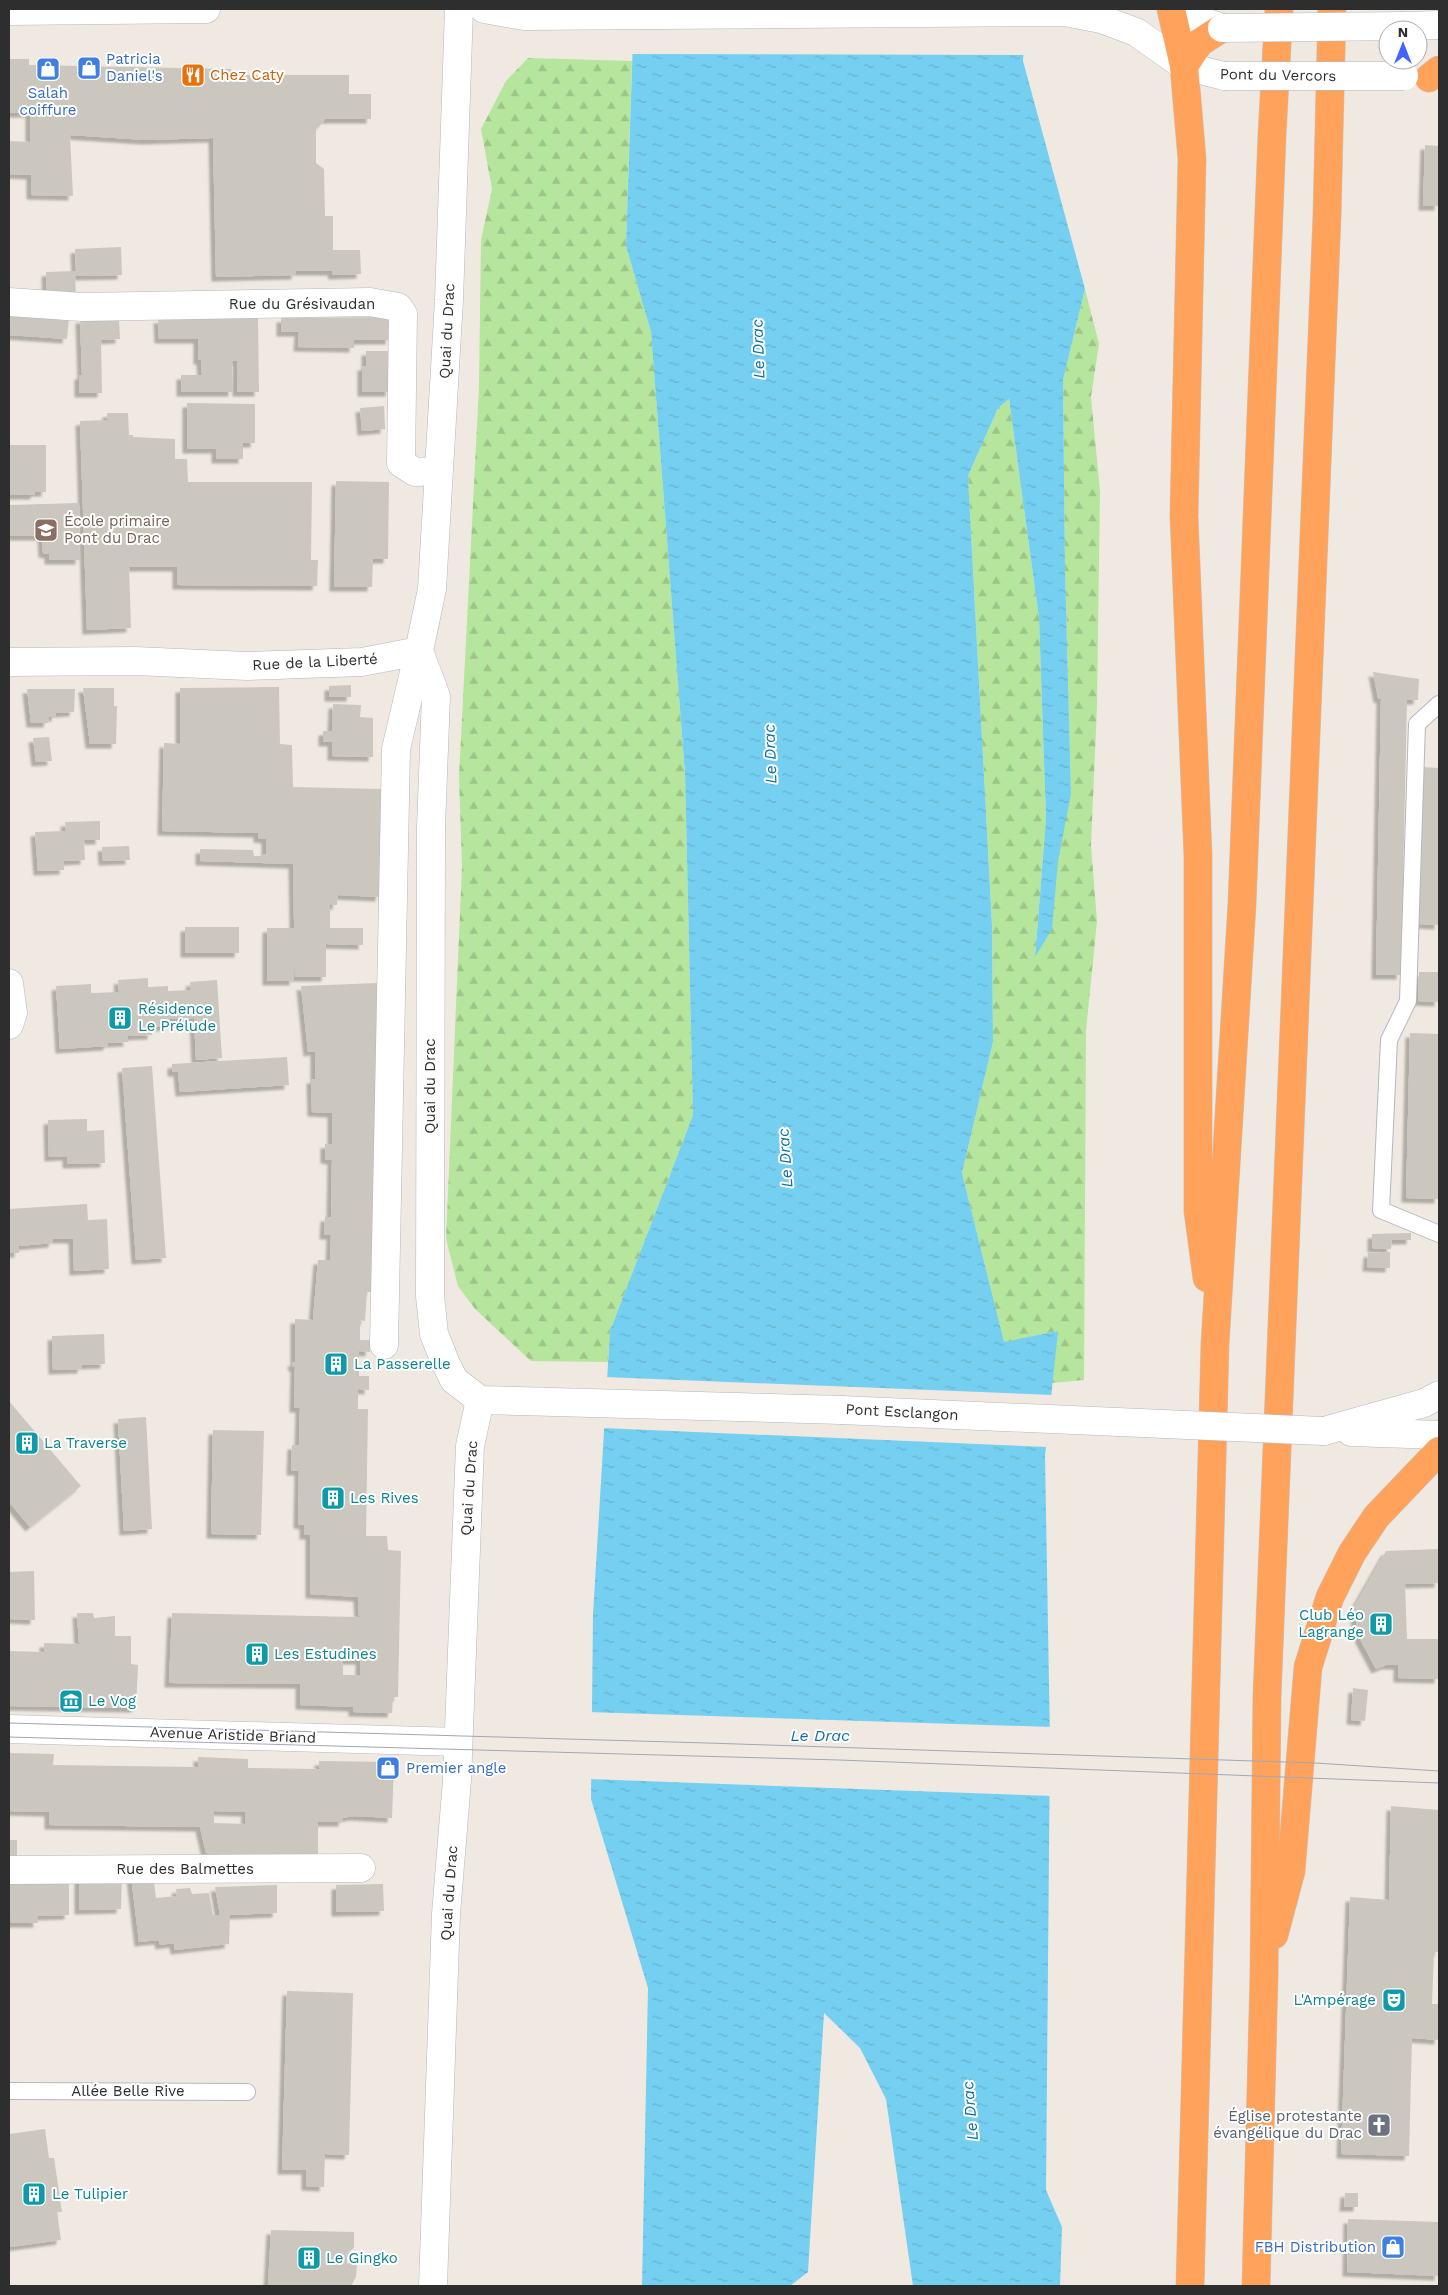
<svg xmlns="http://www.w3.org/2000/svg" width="1448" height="2295" font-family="'Work Sans',sans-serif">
	<defs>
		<pattern id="forest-firs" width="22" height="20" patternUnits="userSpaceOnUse" patternTransform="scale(1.25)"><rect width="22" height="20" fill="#b6e59e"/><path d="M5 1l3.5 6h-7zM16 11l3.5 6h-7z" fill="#9dc588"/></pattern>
		<pattern id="water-ripples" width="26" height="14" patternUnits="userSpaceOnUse" patternTransform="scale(1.25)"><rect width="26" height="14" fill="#75cff0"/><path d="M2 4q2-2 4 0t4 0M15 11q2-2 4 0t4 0" fill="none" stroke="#66b2ce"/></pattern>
		<filter id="shadow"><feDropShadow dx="-4.5" dy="4.5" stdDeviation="1" flood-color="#0004"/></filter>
	</defs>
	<rect width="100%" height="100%" fill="#efe9e1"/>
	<!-- forest -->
	<g fill="url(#forest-firs)">
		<polygon points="528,58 632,61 626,246 651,332 685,774 693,1115 610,1331 608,1362 531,1361 475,1309 458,1286 446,1239 462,866 459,777 479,387 481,240 492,189 481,129 506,81"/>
		<polygon points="1085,289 1099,344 1091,397 1100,491 1097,706 1091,845 1097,921 1086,1031 1084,1380 1052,1383 1057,1331 1004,1343 962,1173 993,1042 992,925 968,476 998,408 1009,399 1039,618 1046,819 1035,956 1071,794 1065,567 1063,380"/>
	</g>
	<!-- water -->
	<polygon fill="url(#water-ripples)" points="634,9 1026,9 1023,61 1085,289 1063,380 1065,567 1071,794 1058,861 1052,929 1035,957 1046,819 1039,618 1009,399 998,408 968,476 992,925 993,1042 962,1173 1004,1342 1058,1331 1045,1456 1050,1741 1046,2190 1062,2227 1060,2286 913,2286 886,2099 860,2048 824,2013 808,2272 790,2286 642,2286 648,1988 591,1799 593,1615 610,1331 693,1115 685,774 651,332 626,246"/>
	<!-- pier -->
	<g fill="#efe9e1">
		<polygon points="632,9 1029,9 1026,55 630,54"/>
		<polygon points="605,1377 1053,1395 1048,1447 602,1428"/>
		<polygon points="588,1712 1052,1727 1052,1796 588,1779"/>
	</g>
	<!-- building -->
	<g fill="#cbc7bf" fill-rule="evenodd" filter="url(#shadow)">
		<polygon points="9,59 29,59 29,65 231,69 232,75 349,75 349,94 371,94 371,119 325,119 316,130 316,163 324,169 325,216 333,216 333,250 360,250 361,274 333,275 332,271 296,271 296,275 216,277 213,138 146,140 70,135 73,196 31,195 31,175 9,174 9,141 30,142 30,113 9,113"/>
		<polygon points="1425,145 1439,146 1439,206 1423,206"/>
		<polygon points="121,247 122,275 75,276 76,298 47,296 46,272 76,271 75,249"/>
		<polygon points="9,314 69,317 67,339 9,335"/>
		<polygon points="391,317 390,340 354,340 354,348 298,347 299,332 281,332 281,318"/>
		<polygon points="258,318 259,392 237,392 237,361 232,361 233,392 181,392 181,375 202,375 201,360 198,360 198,339 159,339 158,319"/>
		<polygon points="80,319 119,319 120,339 101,340 102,393 79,393 79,375 82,375"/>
		<polygon points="366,351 390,351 390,392 362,392 362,366 366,366"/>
		<polygon points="187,403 255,404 255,443 243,443 243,459 216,459 216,449 187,449"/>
		<polygon points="384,406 385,429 362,431 360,408"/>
		<polygon points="107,413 128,413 129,435 133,435 133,437 175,439 175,459 187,459 188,482 312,482 311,560 318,560 317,586 177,585 177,567 129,567 131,628 87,630 80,421 107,420"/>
		<polygon points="9,445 46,445 46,492 35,492 35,495 9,495"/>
		<polygon points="336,481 389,482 388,559 373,559 372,587 334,587"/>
		<polygon points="79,503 80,560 49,560 49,554 43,553 42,536 9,536 9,505"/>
		<polygon points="1373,672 1419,679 1418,700 1407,700 1401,975 1376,975 1381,699 1378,698"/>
		<polygon points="351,685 351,697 329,697 329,686"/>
		<polygon points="279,687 280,744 292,745 293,787 382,789 380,897 338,895 337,905 330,905 330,928 363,928 363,945 326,944 326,977 295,977 293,864 200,861 200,849 253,850 254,856 261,856 261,854 266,854 266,839 258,838 258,833 162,831 164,743 180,744 180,688"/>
		<polygon points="83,688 114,688 114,706 117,706 116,744 90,744"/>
		<polygon points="27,689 75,689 74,712 56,713 56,717 49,717 48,723 31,723"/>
		<polygon points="333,704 361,705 360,717 373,718 373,757 332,756 332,742 323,742 323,731 332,731"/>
		<polygon points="49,737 52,761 36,762 33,738"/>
		<polygon points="1423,767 1439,768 1439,925 1419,924"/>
		<polygon points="100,821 100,840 84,840 85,860 64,861 64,870 38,871 35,832 66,831 65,822"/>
		<polygon points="129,846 130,860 103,861 102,847"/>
		<rect x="185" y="927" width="54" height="26"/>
		<rect x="267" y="928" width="27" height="53"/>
		<polygon points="1419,972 1439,972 1439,1002 1418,1001"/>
		<polygon points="148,978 148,987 168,986 168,991 191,990 190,982 217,980 222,1058 196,1060 194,1018 170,1019 170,1026 152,1027 152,1035 127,1036 128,1042 108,1043 108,1046 60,1049 56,986 91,984 91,993 119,992 118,980"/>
		<path d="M 378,983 L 371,1292 L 367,1292 L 365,1321 L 360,1320 L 360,1340 L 370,1340 L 370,1352 L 359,1351 L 359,1376 L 369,1376 L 369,1390 L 358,1389 L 358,1409 L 368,1409 L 366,1536 L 387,1536 L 388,1550 L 401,1551 L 398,1697 L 393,1697 L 392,1713 L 353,1712 L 353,1707 L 300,1705 L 300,1684 L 169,1683 L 172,1613 L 359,1617 L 358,1597 L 310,1594 L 310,1535 L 304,1535 L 304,1525 L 298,1524 L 299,1471 L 291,1471 L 292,1445 L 299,1445 L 300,1408 L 294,1408 L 295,1367 L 293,1367 L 292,1362 L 295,1362 L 295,1319 L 313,1320 L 318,1260 L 330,1260 L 331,1235 L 324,1235 L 325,1217 L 331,1217 L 332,1160 L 325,1159 L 325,1144 L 332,1144 L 332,1113 L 312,1112 L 311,1079 L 315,1079 L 315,1051 L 308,1052 L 301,986 ZM 343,1660 L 360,1660 L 360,1675 L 343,1675 Z"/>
		<polygon points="1410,1033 1439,1034 1439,1199 1406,1198"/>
		<polygon points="287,1057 289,1085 180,1092 178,1072 172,1072 172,1064"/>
		<polygon points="152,1066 166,1258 136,1260 122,1068"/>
		<polygon points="87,1119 87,1131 104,1130 105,1163 67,1164 67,1156 49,1157 48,1120"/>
		<polygon points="87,1204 88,1220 107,1219 109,1269 74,1271 73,1239 53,1239 53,1243 19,1246 19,1253 9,1253 9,1209"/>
		<polygon points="1411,1233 1411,1240 1392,1240 1391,1249 1372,1248 1372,1234"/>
		<polygon points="1390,1252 1390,1268 1367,1267 1368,1253"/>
		<polygon points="104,1334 105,1364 82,1365 82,1369 53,1370 52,1336"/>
		<polygon points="9,1401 81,1486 30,1527 9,1502"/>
		<polygon points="146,1417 152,1529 124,1531 118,1419"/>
		<polygon points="213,1430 264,1431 261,1535 211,1534"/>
		<polygon points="1439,1549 1439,1583 1405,1584 1407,1639 1439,1639 1439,1679 1398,1678 1398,1665 1386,1665 1376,1669 1360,1639 1353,1609 1386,1551"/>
		<polygon points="34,1571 35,1620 9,1619 9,1572"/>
		<polygon points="77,1613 93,1613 94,1618 115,1616 115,1636 131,1636 131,1664 138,1665 136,1708 9,1706 9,1651 44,1652 44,1643 79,1644"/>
		<polygon points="1353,1688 1368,1690 1365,1721 1351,1720"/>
		<path d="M 9,1753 L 54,1754 L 53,1765 L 198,1767 L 198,1757 L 248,1759 L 248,1768 L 319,1769 L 319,1761 L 390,1762 L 394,1766 L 392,1818 L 354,1816 L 343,1818 L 343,1822 L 318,1822 L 318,1856 L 244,1856 L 206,1853 L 200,1827 L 49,1825 L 49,1812 L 9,1811 ZM 214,1811 L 246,1812 L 245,1824 L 214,1823 Z"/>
		<polygon points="1391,1806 1439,1810 1439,1952 1434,1952 1432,2004 1439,2004 1439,2040 1412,2038 1409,2156 1341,2154 1350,1897 1389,1900"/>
		<rect x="9" y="1840" width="8" height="17"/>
		<polygon points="153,1875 156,1898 177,1896 176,1889 190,1888 192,1894 209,1893 213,1915 220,1915 215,1887 277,1885 277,1913 230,1915 229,1944 175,1950 174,1943 160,1945 159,1940 139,1942 131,1876"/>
		<polygon points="79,1876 122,1876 121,1909 79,1910"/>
		<polygon points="9,1878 69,1882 69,1915 37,1916 38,1923 11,1923"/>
		<polygon points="383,1884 384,1911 336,1912 336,1885"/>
		<polygon points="287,1991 353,1993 349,2155 325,2154 324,2187 306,2186 306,2170 282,2170"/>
		<polygon points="45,2129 49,2158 54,2158 62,2212 57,2212 61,2240 11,2247 9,2237 9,2134"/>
		<polygon points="1345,2193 1358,2193 1358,2207 1344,2207"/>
		<polygon points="1348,2219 1439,2222 1439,2276 1347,2272"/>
		<polygon points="271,2230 354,2232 354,2248 347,2253 347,2263 357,2264 356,2277 351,2286 268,2286"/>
	</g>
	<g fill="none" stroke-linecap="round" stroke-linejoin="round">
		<!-- lane casing -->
		<g stroke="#b4b7c1" stroke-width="18">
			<g id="lane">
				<polyline points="1439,704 1417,724 1408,1001 1389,1040 1381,1210 1439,1234"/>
				<polyline points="9,2091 247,2092"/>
			</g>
		</g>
		<!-- street casing -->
		<g stroke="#b4b7c1" stroke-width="29">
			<g id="street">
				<polyline points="9,302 82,307 370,302 398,307 403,314 401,463 415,472 438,471"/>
				<polyline points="9,662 135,661 247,666 362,662 419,651"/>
				<polyline points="9,983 13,1013 9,1025"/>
				<polyline points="384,1345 396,749 419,651"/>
				<polyline points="9,1729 458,1742"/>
				<polyline points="9,1870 361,1868"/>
				<polyline points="433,2286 446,1914 457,1780 470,1446 480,1400"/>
			</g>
		</g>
		<!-- secondary casing -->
		<g stroke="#b4b7c1" stroke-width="29">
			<g id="secondary">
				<polyline points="459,9 449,300 432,589 419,651 436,696 431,827 430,1296 434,1334 446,1364 454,1380 480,1400 841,1410"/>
				<polyline points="484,9 524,16 1065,12 1101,19 1136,32 1184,66 1224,76"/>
				<polyline points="1176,9 1196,19 1222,28"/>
				<polyline points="9,11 206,9"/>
				<polyline points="1404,26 1439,25"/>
				<polyline points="1324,1431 1424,1403 1439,1395"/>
				<polyline points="1351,1432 1439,1435"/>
			</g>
		</g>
		<!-- highway casing -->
		<g stroke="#c9c9c9" stroke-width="29">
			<g id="highway">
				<polyline points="1171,9 1184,66 1192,159 1184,516 1198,856 1198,1211 1207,1278"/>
				<polyline points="1184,66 1199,43 1222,28"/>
				<polyline points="1429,78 1439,70"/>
				<polyline points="1274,1935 1291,1871 1308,1667 1330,1597 1352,1553 1376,1517 1439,1451"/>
				<polyline points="1190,2286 1215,1344 1242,904 1272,135 1279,9"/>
				<polyline points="1256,2286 1264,1975 1267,1696 1327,216 1332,9"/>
			</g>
		</g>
		<!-- lane -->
		<use href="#lane" stroke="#fff" stroke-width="16"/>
		<!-- street -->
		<use href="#street" stroke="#fff" stroke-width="28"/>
		<!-- secondary -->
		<use href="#secondary" stroke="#fff" stroke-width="28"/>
		<!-- highway -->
		<use href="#highway" stroke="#ffa35c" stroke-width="28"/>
		<!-- tram -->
		<g stroke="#a3a6b8" stroke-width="1">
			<polyline points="9,1723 707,1743 1315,1763 1439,1771"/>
			<polyline points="9,1737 839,1760 1439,1783"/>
		</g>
		<!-- secondary-bridge casing -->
		<g stroke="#b4b7c1" stroke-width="29" stroke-linecap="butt">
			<g id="secondary-bridge">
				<polyline points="1222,28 1404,26"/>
				<polyline points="1224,76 1404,76"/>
				<polyline points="841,1410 1324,1431"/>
			</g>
		</g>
		<!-- secondary-bridge -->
		<use href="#secondary-bridge" stroke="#fff" stroke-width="28"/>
	</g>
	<!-- icons -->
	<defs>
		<g id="shop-square" transform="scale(1.25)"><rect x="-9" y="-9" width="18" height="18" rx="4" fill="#3f7fe0" stroke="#fff"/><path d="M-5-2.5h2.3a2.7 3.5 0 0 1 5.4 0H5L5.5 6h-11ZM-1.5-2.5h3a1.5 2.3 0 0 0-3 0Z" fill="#fff"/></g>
		<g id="restaurant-square" transform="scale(1.25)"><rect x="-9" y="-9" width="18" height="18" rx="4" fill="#e8710a" stroke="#fff"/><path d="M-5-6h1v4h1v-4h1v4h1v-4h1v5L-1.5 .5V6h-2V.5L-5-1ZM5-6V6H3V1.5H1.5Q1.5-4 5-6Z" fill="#fff"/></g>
		<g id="school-square" transform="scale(1.25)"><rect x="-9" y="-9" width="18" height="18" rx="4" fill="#8d6e63" stroke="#fff"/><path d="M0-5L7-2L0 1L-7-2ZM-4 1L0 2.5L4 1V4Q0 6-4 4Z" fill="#fff"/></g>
		<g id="building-square" transform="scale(1.25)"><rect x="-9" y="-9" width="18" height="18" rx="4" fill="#0f9aa8" stroke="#fff"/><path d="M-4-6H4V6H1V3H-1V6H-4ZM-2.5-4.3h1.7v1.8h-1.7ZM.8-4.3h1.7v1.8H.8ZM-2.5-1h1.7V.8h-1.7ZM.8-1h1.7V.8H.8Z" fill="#fff"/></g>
		<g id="museum-square" transform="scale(1.25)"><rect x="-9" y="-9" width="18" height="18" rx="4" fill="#0f9aa8" stroke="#fff"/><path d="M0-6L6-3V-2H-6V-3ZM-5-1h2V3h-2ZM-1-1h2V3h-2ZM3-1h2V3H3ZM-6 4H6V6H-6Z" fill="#fff"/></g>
		<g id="theatre-square" transform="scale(1.25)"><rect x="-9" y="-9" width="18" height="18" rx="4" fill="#0f9aa8" stroke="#fff"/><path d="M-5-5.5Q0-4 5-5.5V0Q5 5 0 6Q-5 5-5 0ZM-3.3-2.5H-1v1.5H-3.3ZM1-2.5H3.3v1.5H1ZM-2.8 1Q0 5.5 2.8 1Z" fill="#fff"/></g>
		<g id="church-square" transform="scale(1.25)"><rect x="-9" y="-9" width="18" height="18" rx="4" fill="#6b7280" stroke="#fff"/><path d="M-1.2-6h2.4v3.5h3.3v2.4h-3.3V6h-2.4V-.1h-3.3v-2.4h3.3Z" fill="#fff"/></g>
	</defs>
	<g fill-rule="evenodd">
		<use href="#shop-square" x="89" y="68"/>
		<use href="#shop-square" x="48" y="69"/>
		<use href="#restaurant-square" x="193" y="75"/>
		<use href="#school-square" x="46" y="530"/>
		<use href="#building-square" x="120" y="1018"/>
		<use href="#building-square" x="336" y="1364"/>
		<use href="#building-square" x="27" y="1443"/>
		<use href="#building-square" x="333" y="1498"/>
		<use href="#building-square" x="1381" y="1624"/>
		<use href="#building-square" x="257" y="1654"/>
		<use href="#museum-square" x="71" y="1701"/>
		<use href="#shop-square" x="388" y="1768"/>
		<use href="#theatre-square" x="1394" y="2000"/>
		<use href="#church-square" x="1379" y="2125"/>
		<use href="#building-square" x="34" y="2194"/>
		<use href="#shop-square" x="1393" y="2247"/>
		<use href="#building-square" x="309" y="2258"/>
	</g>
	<g text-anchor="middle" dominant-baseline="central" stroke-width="4" stroke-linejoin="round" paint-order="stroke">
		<!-- shop labels -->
		<g font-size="15" fill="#366cbe" stroke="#fff" text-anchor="start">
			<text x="106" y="59">Patricia<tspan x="106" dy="17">Daniel's</tspan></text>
			<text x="48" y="93" text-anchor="middle">Salah<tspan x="48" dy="17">coiffure</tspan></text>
			<text x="406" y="1768">Premier angle</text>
			<text x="1376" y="2247" text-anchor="end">FBH Distribution</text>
		</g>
		<!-- food labels -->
		<g font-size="15" fill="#c56008" stroke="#fff" text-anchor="start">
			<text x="210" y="75">Chez Caty</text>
		</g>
		<!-- street labels -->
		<g font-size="15" fill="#2e2e2e" stroke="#fff">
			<text transform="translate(1278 75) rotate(1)">Pont du Vercors</text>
			<text x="302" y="304">Rue du Grésivaudan</text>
			<text transform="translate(447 331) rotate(-87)">Quai du Drac</text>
			<text transform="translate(315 662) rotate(-3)">Rue de la Liberté</text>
			<text transform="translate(430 1086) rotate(-90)">Quai du Drac</text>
			<text transform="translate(902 1412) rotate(3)">Pont Esclangon</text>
			<text transform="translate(469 1488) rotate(-86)">Quai du Drac</text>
			<text transform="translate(233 1735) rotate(2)">Avenue Aristide Briand</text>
			<text x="185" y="1869">Rue des Balmettes</text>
			<text transform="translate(449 1893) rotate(-86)">Quai du Drac</text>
			<text x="128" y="2091">Allée Belle Rive</text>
		</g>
		<!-- education labels -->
		<g font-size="15" fill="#785e54" stroke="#fff" text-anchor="start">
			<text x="64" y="521">École primaire<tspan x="64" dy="17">Pont du Drac</tspan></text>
		</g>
		<!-- culture labels -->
		<g font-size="15" fill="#0d838f" stroke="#fff" text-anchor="start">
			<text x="138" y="1009">Résidence<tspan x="138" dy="17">Le Prélude</tspan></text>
			<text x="354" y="1364">La Passerelle</text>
			<text x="44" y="1443">La Traverse</text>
			<text x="350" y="1498">Les Rives</text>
			<text x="1364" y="1615" text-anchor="end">Club Léo<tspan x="1364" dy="17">Lagrange</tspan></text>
			<text x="274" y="1654">Les Estudines</text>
			<text x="88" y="1701">Le Vog</text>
			<text x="1376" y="2000" text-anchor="end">L'Ampérage</text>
			<text x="52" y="2194">Le Tulipier</text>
			<text x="326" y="2258">Le Gingko</text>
		</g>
		<!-- worship labels -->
		<g font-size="15" fill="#5b616d" stroke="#fff" text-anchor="end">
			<text x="1362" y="2116">Église protestante<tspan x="1362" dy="17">évangélique du Drac</tspan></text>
		</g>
		<!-- water labels -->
		<g font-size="16" font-style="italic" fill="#0d6fa3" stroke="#fff">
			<text transform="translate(758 349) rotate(-92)">Le Drac</text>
			<text transform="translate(770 754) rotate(-92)">Le Drac</text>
			<text transform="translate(785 1158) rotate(-94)">Le Drac</text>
			<text x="820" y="1735">Le Drac</text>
			<text transform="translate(970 2111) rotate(-95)">Le Drac</text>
		</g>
	</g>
	<!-- border -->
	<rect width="1448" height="2295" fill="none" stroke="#2e2e2e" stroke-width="20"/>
	<!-- north arrow -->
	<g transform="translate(1403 45)"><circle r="24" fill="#ffffff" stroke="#ababab"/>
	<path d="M0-4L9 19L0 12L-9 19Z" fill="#4264fb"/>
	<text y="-8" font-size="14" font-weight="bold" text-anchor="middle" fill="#2e2e2e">N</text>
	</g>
</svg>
